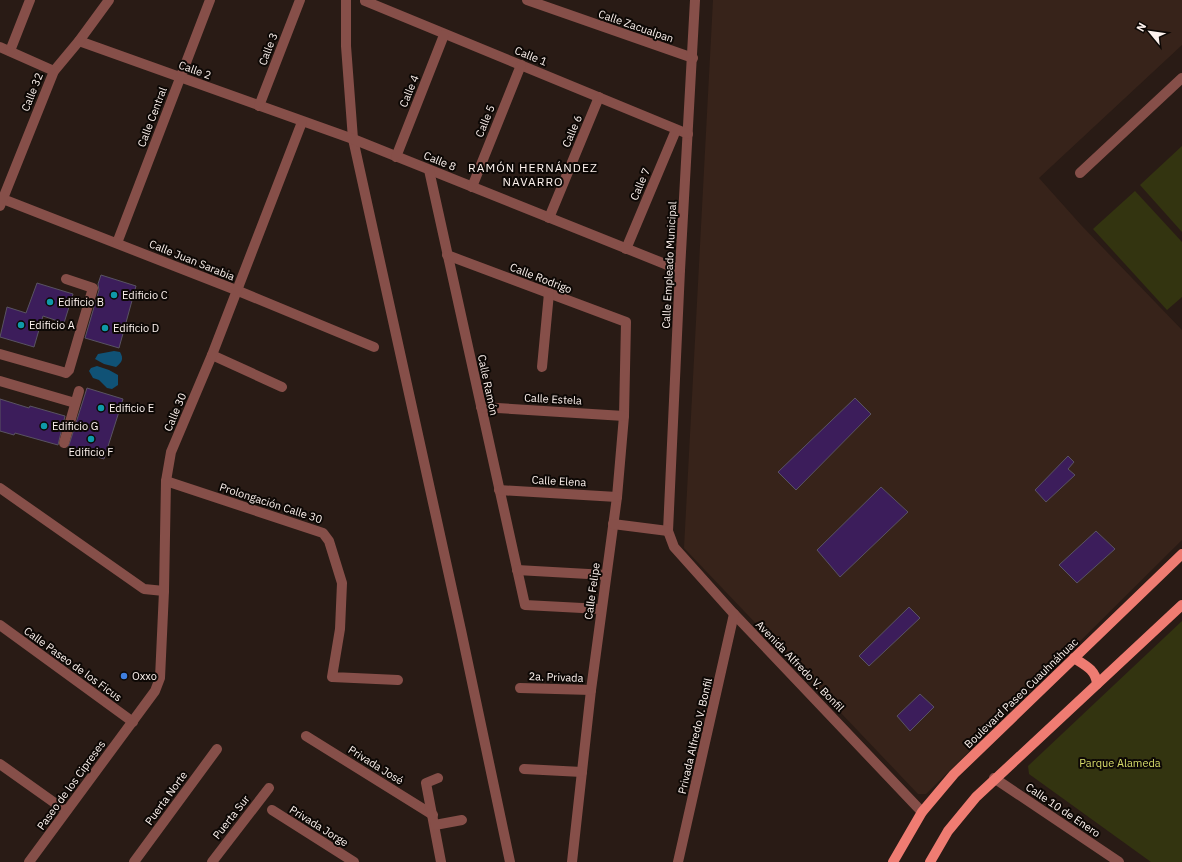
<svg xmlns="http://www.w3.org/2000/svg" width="1182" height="862" font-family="'IBM Plex Sans',sans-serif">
	<rect width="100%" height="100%" fill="#291b15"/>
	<!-- built -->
	<polygon fill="#37231a" points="713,0 1182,0 1182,45 1039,178 1081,225 1182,330 1182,540 926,794 918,794 684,548"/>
	<!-- green -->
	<g fill="#333410">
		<polygon points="1182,146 1182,232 1140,185"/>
		<polygon points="1135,191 1182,242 1182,297 1167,310 1093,229"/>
		<polygon points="1182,621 1182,862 1151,862 1029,774 1028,766"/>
	</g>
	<!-- water -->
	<g fill="#105276">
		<path d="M 114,351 L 120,352 C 124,359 122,362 116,367 L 104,364 L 95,359 L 98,354 Z"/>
		<polygon points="97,366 109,370 118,375 118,385 112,389 107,388 99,380 93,378 89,371 91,368"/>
	</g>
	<!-- building -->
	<g fill="#3c1d5b" stroke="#595362">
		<polygon points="101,275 136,286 119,348 85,338 99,290 98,284"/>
		<polygon points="37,283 73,294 64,323 43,316 34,347 0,337 7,307 26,313"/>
		<polygon points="87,388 123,399 104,459 68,448"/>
		<polygon points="855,398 871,414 796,490 778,472"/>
		<polygon points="0,399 29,408 30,406 65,416 58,445 15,433 14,435 0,431"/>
		<polygon points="1068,456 1074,462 1068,469 1075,475 1046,502 1035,490"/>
		<polygon points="881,487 908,512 840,577 817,550"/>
		<polygon points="1096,531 1115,549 1077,583 1059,565"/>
		<polygon points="909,607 920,618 869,666 859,656"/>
		<polygon points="920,694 934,707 910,731 897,716"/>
	</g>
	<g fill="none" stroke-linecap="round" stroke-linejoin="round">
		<!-- minor -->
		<g stroke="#864f49" stroke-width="10">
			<polyline points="346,0 346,46 353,139 461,630 510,862"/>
			<polyline points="527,0 693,58"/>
			<polyline points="695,0 680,270 668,531 674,547 734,614 922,812"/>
			<polyline points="365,1 688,134"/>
			<polyline points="79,41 353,139 680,270"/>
			<polyline points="0,47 54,71"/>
			<polyline points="10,51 30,0"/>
			<polyline points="259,106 300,0"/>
			<polyline points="396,157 444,35"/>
			<polyline points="429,170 525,605 601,609"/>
			<polyline points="1080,173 1182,78"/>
			<polyline points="472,187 521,65"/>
			<polyline points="0,198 236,290 374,347"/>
			<polyline points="0,206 54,71 79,41 109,0"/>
			<polyline points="549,218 599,97"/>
			<polyline points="117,243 210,0"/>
			<polyline points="626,249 676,130"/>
			<polyline points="447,255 626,322 624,416 617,497 591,690 572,862"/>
			<polyline points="0,354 63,372 66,373 69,370 93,288 66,279"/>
			<polyline points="212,355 282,387"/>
			<polyline points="542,367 549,293"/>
			<polyline points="0,381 75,403"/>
			<polyline points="481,407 624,416"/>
			<polyline points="64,443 79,391"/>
			<polyline points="166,481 323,533 329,541 342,583 340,629 332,677 398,680"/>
			<polyline points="0,488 144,589 164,591"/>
			<polyline points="499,490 617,497"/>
			<polyline points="613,524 668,531"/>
			<polyline points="517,570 606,575"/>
			<polyline points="0,625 133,722"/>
			<polyline points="520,688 591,690"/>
			<polyline points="306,736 433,815"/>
			<polyline points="0,764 66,811"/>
			<polyline points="524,769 582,772"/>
			<polyline points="438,778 426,783 441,862"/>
			<polyline points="994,778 1119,862"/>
			<polyline points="272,810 354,862"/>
			<polyline points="435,825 462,820"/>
			<polyline points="29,862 155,691 160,678 164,591 166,481 171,452 212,355 302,122"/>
			<polyline points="134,862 217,749"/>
			<polyline points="212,862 269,788"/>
			<polyline points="678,862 734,614"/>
		</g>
		<!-- major -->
		<g stroke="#ef7c72" stroke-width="10">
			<path d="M 1074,658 C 1085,665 1096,670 1097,684"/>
			<polyline points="893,862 922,812 954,774 1182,554"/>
			<polyline points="930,862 948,831 976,797 1182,605"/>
		</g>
	</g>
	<!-- markers -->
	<g fill="#0f9aa8" stroke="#0d0805" stroke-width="1.5">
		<circle cx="114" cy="295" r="4"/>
		<circle cx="50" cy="302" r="4"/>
		<circle cx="21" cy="325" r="4"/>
		<circle cx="105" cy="328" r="4"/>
		<circle cx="101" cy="408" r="4"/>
		<circle cx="44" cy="426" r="4"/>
		<circle cx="91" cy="439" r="4"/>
	</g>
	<circle fill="#3f7fe0" stroke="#0d0805" stroke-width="1.5" cx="124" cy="676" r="4"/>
	<g text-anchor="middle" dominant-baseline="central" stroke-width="4" stroke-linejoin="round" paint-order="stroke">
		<!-- street labels -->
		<g font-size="11" fill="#fdf2ee" stroke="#0d0805">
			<text transform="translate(636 26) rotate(19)">Calle Zacualpan</text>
			<text transform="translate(268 49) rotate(-69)">Calle 3</text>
			<text transform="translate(531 56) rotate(22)">Calle 1</text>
			<text transform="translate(195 70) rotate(20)">Calle 2</text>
			<text transform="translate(409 91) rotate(-68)">Calle 4</text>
			<text transform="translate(32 92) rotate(-68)">Calle 32</text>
			<text transform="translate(152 117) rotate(-69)">Calle Central</text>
			<text transform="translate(485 121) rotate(-68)">Calle 5</text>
			<text transform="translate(572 131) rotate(-67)">Calle 6</text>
			<text transform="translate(440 161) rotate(22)">Calle 8</text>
			<text transform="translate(640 184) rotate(-67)">Calle 7</text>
			<text transform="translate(192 260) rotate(22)">Calle Juan Sarabia</text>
			<text transform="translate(669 265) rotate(-87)">Calle Empleado Municipal</text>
			<text transform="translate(541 278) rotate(21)">Calle Rodrigo</text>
			<text transform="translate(488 385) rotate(78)">Calle Ramón</text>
			<text transform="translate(553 399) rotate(3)">Calle Estela</text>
			<text transform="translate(175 412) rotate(-67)">Calle 30</text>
			<text transform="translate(559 481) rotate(3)">Calle Elena</text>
			<text transform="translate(271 503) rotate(18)">Prolongación Calle 30</text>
			<text transform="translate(592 591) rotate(-82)">Calle Felipe</text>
			<text transform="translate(73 664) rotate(36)">Calle Paseo de los Ficus</text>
			<text transform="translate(800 666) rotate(46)">Avenida Alfredo V. Bonfil</text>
			<text transform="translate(556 677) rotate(2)">2a. Privada</text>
			<text transform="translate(1021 693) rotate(-44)">Boulevard Paseo Cuauhnáhuac</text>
			<text transform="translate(695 736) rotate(-77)">Privada Alfredo V. Bonfil</text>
			<text transform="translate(376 765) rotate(32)">Privada José</text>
			<text transform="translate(71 785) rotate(-54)">Paseo de los Cipreses</text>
			<text transform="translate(166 798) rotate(-54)">Puerta Norte</text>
			<text transform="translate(1063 810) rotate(34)">Calle 10 de Enero</text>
			<text transform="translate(231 817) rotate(-52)">Puerta Sur</text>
			<text transform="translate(319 826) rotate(32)">Privada Jorge</text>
		</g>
		<!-- poi labels -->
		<g font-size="11" fill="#fdf2ee" stroke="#0d0805" text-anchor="start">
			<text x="122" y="295">Edificio C</text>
			<text x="58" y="302">Edificio B</text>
			<text x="29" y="325">Edificio A</text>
			<text x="113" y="328">Edificio D</text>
			<text x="109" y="408">Edificio E</text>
			<text x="52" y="426">Edificio G</text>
			<text x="91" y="452" text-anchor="middle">Edificio F</text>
			<text x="132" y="676">Oxxo</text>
		</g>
		<!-- park labels -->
		<g font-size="11" fill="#d8dd6b" stroke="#0d0805">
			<text x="1120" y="763">Parque Alameda</text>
		</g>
		<!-- neighbourhood labels -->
		<g font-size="12" letter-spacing="1" fill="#fdf2ee" stroke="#0d0805">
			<text x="533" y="167">RAMÓN HERNÁNDEZ<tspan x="533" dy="14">NAVARRO</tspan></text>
		</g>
	</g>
	<!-- north arrow -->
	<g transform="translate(1150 32) rotate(299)" stroke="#0d0805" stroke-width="3" paint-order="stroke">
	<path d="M0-3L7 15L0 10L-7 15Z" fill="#fdf2ee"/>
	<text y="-6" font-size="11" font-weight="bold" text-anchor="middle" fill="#fdf2ee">N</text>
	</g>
</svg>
